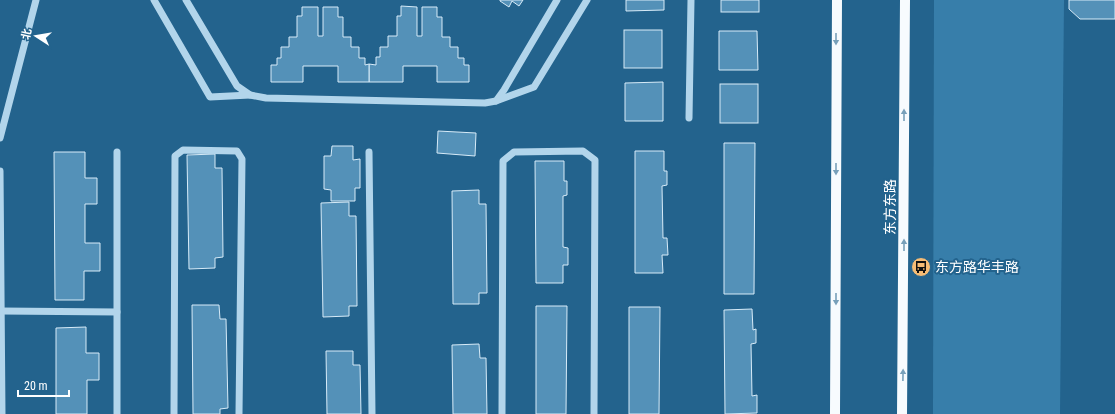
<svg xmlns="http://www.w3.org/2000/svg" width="1115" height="414" font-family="'Roboto Condensed','Noto Sans SC',sans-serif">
	<rect width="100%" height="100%" fill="#23638d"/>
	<!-- green -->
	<polygon fill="#377eaa" points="934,0 1064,0 1060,414 933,414"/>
	<!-- building -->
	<g fill="#5491b8" stroke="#d7ebf8">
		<polygon points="500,0 523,0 519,6 512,1 509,7 500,1"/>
		<polygon points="626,0 664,0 664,10 626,11"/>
		<rect x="721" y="0" width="38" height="12"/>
		<polygon points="1069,0 1115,0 1115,19 1080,19 1069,9"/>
		<polygon points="401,6 417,7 417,36 422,36 422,7 437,7 437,17 442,17 442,37 450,37 450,47 458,47 458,58 464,58 464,65 469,65 469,82 437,82 437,66 403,66 403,82 369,82 369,64 376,65 376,57 380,57 380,47 388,47 388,36 397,36 397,16 401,16"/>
		<polygon points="302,7 318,7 318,36 323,36 323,7 338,7 338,17 343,17 343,37 351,37 351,47 359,47 359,58 365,58 365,65 369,64 369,82 338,82 338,66 303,66 303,82 271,82 271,65 277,65 277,58 281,58 281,47 289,47 289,37 297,37 297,16 302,16"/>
		<rect x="624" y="30" width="38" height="38"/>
		<polygon points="719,31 757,31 758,70 719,70"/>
		<polygon points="663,82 663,121 625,121 625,83"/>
		<rect x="720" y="84" width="38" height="39"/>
		<polygon points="438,131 476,133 475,156 437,153"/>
		<polygon points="724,143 755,143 754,294 724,294"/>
		<polygon points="332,146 353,146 353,160 360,159 360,188 355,188 355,201 331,201 331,190 324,189 324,156 331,156"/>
		<polygon points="635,151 664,151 664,171 667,171 667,185 662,186 663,238 667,238 668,255 662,255 663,273 635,273"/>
		<polygon points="54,152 85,152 85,178 97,178 97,204 85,204 85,243 100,243 100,271 84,271 84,300 55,300"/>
		<polygon points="215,154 215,168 222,168 223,257 215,258 215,268 189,269 187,155"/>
		<polygon points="535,161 564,161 564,181 567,181 567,195 563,196 563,247 568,248 568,265 563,265 563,283 536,283"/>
		<polygon points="479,190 479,204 486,204 487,293 479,293 479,304 453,304 452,191"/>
		<polygon points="349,202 349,216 356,216 357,306 349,306 349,316 323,317 321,203"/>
		<polygon points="192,305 219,305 220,319 226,319 228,408 220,409 220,414 193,414"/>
		<polygon points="536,306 567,306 566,414 536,414"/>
		<polygon points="629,307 660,307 659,414 629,414"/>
		<polygon points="752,309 753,330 756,329 756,343 751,344 752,396 757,395 757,413 725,414 724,310"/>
		<polygon points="86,327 86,353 99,353 99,380 87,380 87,414 56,414 56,328"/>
		<polygon points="479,344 480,358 486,358 487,414 453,414 452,345"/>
		<polygon points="326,351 353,351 353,365 360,365 361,414 327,414"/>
	</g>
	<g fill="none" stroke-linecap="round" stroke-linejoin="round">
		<!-- minor -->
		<g stroke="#b2d5eb" stroke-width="7">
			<polyline points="154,0 210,97 250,95"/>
			<polyline points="186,0 237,86 250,95 266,98 485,103 496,101 504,90 557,0"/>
			<polyline points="496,101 534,87 587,0"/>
			<polyline points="689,118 691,0"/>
			<polyline points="0,138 36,0"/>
			<polyline points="369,152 372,414"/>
			<polyline points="0,171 2,414"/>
			<polyline points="1,311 117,312"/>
			<polyline points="117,414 117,152"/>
			<polyline points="174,414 175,156 183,150 237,151 242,159 239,414"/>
			<polyline points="502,414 503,161 514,152 583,151 595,160 594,414"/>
		</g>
		<!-- major -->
		<g stroke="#f7fbfe" stroke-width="10">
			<polyline points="835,414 837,0"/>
			<polyline points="902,414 905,0"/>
		</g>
	</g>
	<!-- one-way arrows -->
	<defs><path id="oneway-solid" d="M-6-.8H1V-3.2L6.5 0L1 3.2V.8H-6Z"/></defs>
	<g fill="#78a0ba">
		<use href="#oneway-solid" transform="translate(836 39) rotate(90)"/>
		<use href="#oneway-solid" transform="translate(904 115) rotate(-90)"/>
		<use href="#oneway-solid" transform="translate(836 169) rotate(90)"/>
		<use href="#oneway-solid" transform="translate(904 245) rotate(-90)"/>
		<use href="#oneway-solid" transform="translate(836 299) rotate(90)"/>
		<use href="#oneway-solid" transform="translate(903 375) rotate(-89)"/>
	</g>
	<!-- icons -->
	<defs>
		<g id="bus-disc" transform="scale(1)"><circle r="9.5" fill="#f6bc75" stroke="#23638d"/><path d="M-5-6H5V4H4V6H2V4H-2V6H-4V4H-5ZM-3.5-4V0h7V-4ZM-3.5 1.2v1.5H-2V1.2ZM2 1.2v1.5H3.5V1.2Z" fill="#111"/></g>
	</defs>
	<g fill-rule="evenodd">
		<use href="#bus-disc" x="921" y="267"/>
	</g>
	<g text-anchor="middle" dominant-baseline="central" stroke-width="4" stroke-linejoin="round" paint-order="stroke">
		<!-- street labels -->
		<g font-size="14" fill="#fff" stroke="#23638d">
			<text transform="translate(890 207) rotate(-90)">东方东路</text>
		</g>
		<!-- poi labels -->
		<g font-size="14" fill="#fff" stroke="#23638d" text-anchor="start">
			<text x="935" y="267">东方路华丰路</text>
		</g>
	</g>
	<!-- north arrow -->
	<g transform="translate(36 36) rotate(282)" stroke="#23638d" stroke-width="3" paint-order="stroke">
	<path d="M0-3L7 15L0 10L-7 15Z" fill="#ffffff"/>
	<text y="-6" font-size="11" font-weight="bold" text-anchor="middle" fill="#ffffff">北</text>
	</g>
	<!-- scale -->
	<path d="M18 390v6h51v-6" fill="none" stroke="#ffffff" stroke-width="2"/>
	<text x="24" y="390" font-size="12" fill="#ffffff" stroke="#23638d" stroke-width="3" paint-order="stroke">20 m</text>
</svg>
